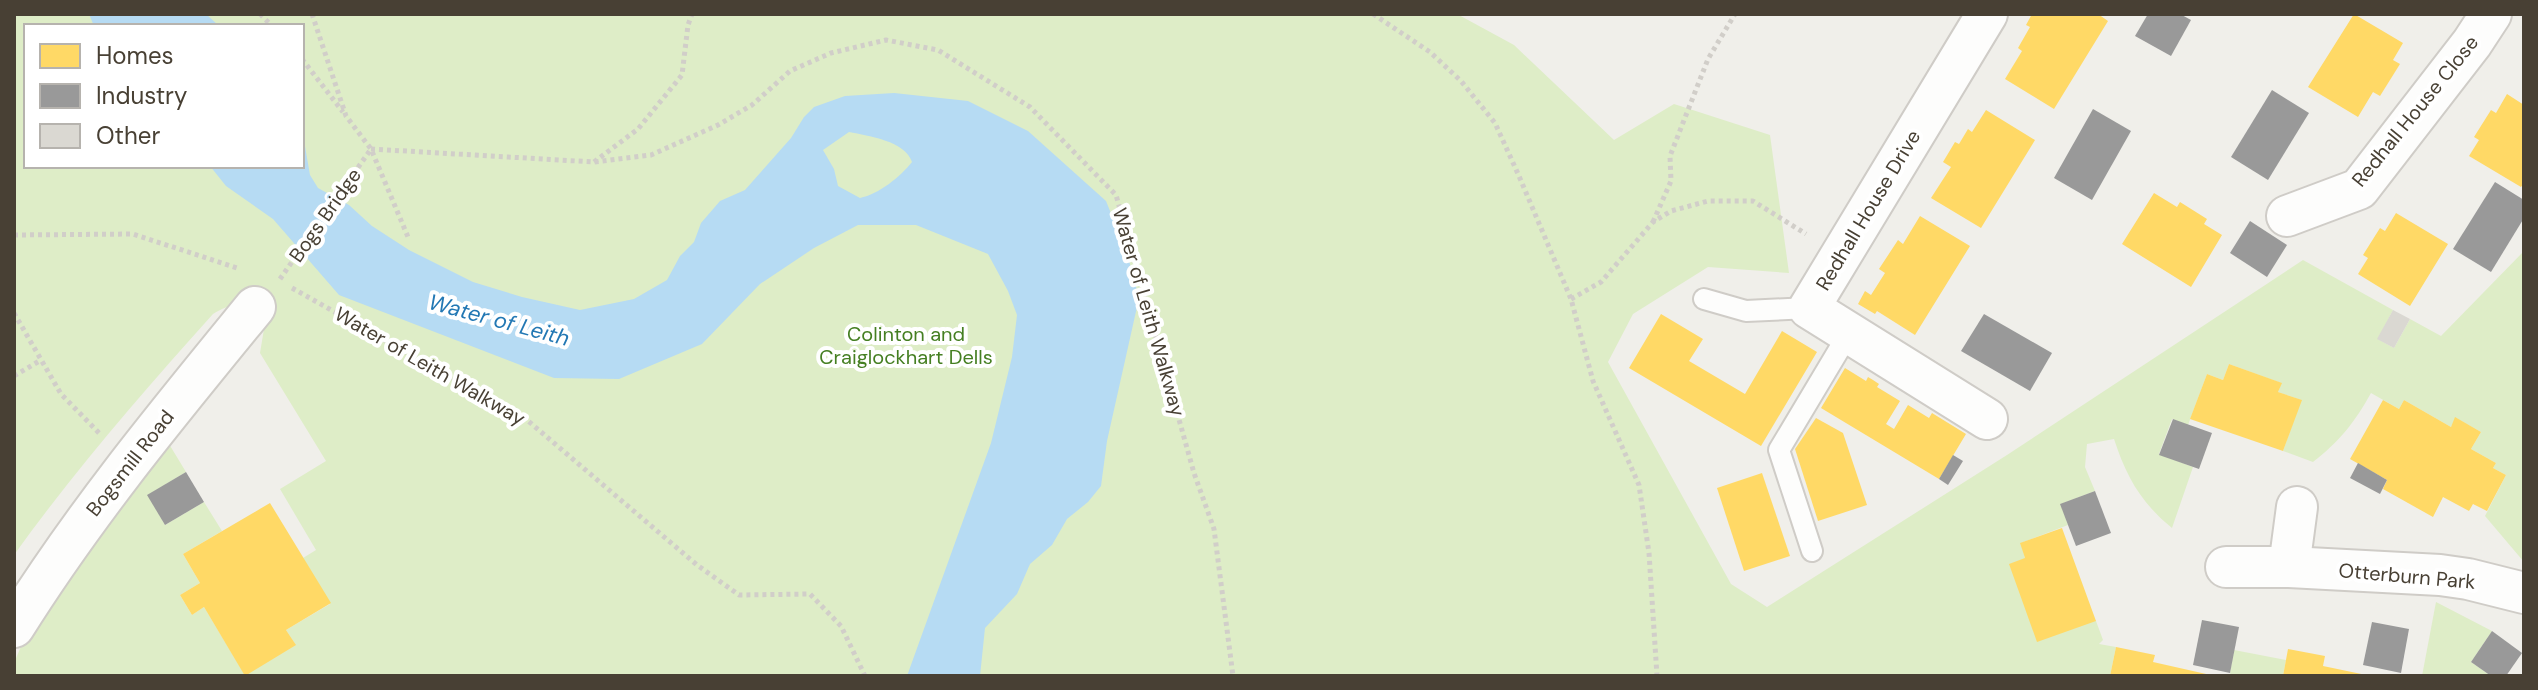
<svg xmlns="http://www.w3.org/2000/svg" width="2538" height="690" font-family="'DM Sans',sans-serif">
	<rect width="100%" height="100%" fill="#f0efea"/>
	<!-- green -->
	<g fill="#deedc7" fill-rule="evenodd">
		<path d="M 14,14 L 1457,14 L 1514,45 L 1614,140 L 1674,104 L 1770,135 L 1789,273 L 1708,267 L 1633,314 L 1608,362 L 1731,584 L 1767,607 L 2007,455 L 2303,260 L 2393,310 L 2378,339 L 2394,348 L 2410,319 L 2441,336 L 2524,251 L 2524,562 L 2485,516 L 2506,475 L 2493,468 L 2496,463 L 2471,449 L 2481,432 L 2456,418 L 2451,427 L 2404,400 L 2399,409 L 2371,393 C 2355,422 2339,442 2313,462 L 2283,451 L 2301,400 L 2278,392 L 2281,383 L 2229,364 L 2223,380 L 2207,374 L 2188,425 L 2172,419 L 2159,454 L 2193,467 L 2172,528 C 2141,503 2126,476 2114,439 L 2087,444 L 2085,467 L 2095,491 L 2061,504 L 2068,525 L 2021,543 L 2025,558 L 2096,621 L 2103,640 L 2099,644 L 2116,647 L 2110,676 L 14,676 L 14,663 L 25,637 L 121,499 L 169,444 L 186,472 L 148,495 L 165,525 L 204,502 L 222,531 L 183,554 L 200,583 L 180,595 L 192,615 L 204,607 L 245,675 L 295,644 L 286,630 L 330,604 L 303,558 L 316,550 L 280,489 L 326,461 L 260,353 L 264,329 L 261,318 C 239,306 235,300 213,314 C 143,392 75,470 14,555 ZM 26,26 L 302,26 L 302,166 L 26,166 Z"/>
		<polygon points="2436,602 2492,631 2471,662 2491,676 2422,676"/>
		<polygon points="2234,650 2286,660 2283,676 2232,676 2230,673"/>
	</g>
	<!-- water -->
	<g fill="#b6dbf3" fill-rule="evenodd">
		<polygon points="89,14 206,14 219,26 94,26"/>
		<path d="M 894,93 L 968,101 L 1028,131 L 1106,201 L 1127,253 L 1139,298 L 1107,441 L 1101,486 L 1088,502 L 1067,519 L 1052,545 L 1030,564 L 1017,594 L 985,628 L 980,676 L 907,676 L 991,443 L 1012,357 L 1017,315 L 1008,291 L 988,254 L 916,225 L 858,225 L 814,248 L 760,284 L 702,344 L 619,379 L 554,378 L 339,295 L 273,219 L 226,186 L 210,166 L 302,166 L 302,129 L 310,175 L 318,188 L 349,205 L 372,226 L 409,250 L 473,282 L 522,297 L 580,310 L 634,299 L 667,280 L 680,256 L 694,242 L 701,223 L 720,201 L 745,190 L 791,138 L 804,117 L 814,107 L 845,96 ZM 849,132 C 869,136 905,141 912,162 C 900,177 879,194 860,198 L 838,186 L 834,169 L 823,150 Z"/>
	</g>
	<!-- homes -->
	<g fill="#ffd966">
		<polygon points="2032,14 2098,14 2108,21 2054,109 2005,79 2022,51 2018,48 2030,27 2026,25"/>
		<polygon points="2354,14 2403,43 2393,60 2400,64 2380,96 2373,92 2358,117 2308,87"/>
		<polygon points="2507,94 2524,105 2524,183 2521,187 2469,156 2479,140 2474,137 2491,110 2496,113"/>
		<polygon points="1986,110 2035,140 1981,228 1931,198 1951,167 1943,162 1955,142 1959,144 1968,129 1972,132"/>
		<polygon points="2154,193 2177,207 2180,202 2207,219 2204,224 2222,235 2191,287 2122,244"/>
		<polygon points="2396,213 2448,244 2410,306 2358,274 2368,258 2363,255 2380,228 2385,231"/>
		<polygon points="1920,216 1970,246 1915,335 1877,311 1875,314 1858,304 1865,291 1871,295 1885,273 1879,269 1898,240 1903,244"/>
		<polygon points="1661,314 1703,339 1689,361 1745,394 1782,331 1817,352 1761,446 1629,368"/>
		<polygon points="2229,364 2282,383 2278,392 2302,400 2283,451 2190,419 2207,374 2223,380"/>
		<polygon points="1845,368 1866,381 1868,377 1873,380 1879,384 1877,387 1900,401 1886,424 1894,429 1908,405 1929,418 1932,413 1966,434 1939,479 1821,408"/>
		<polygon points="2383,400 2399,409 2404,400 2451,427 2455,417 2481,432 2471,449 2496,463 2493,468 2506,475 2487,511 2473,504 2469,511 2443,497 2433,517 2383,489 2387,480 2350,459"/>
		<polygon points="1816,418 1843,433 1867,505 1818,521 1795,449"/>
		<polygon points="1762,473 1790,556 1744,571 1717,488"/>
		<polygon points="270,503 331,603 286,630 296,645 245,676 204,607 192,615 180,595 200,583 183,554"/>
		<polygon points="2062,528 2096,621 2037,642 2009,564 2025,558 2020,543"/>
		<polygon points="2116,647 2155,655 2153,662 2215,676 2110,676"/>
		<polygon points="2288,649 2325,656 2323,666 2371,676 2283,676"/>
	</g>
	<!-- industry -->
	<g fill="#999">
		<polygon points="2148,14 2180,14 2191,20 2171,56 2135,36"/>
		<polygon points="2272,90 2309,113 2268,180 2231,157"/>
		<polygon points="2093,109 2131,131 2092,200 2054,178"/>
		<polygon points="2495,182 2524,200 2524,218 2491,272 2453,249"/>
		<polygon points="2250,221 2287,245 2267,277 2230,253"/>
		<polygon points="1984,314 2052,353 2030,391 1961,351"/>
		<polygon points="2173,419 2212,433 2199,469 2159,455"/>
		<polygon points="1953,455 1963,461 1948,485 1939,479"/>
		<polygon points="2358,463 2387,480 2380,494 2350,478"/>
		<polygon points="186,472 204,502 165,525 147,495"/>
		<polygon points="2095,491 2111,533 2076,546 2060,504"/>
		<polygon points="2202,620 2239,627 2230,673 2193,665"/>
		<polygon points="2372,622 2409,629 2401,673 2363,665"/>
		<polygon points="2492,631 2522,653 2506,676 2491,676 2471,662"/>
	</g>
	<!-- building -->
	<polygon fill="#dad8d2" points="2393,310 2410,319 2394,348 2377,339"/>
	<g fill="none" stroke-linecap="round" stroke-linejoin="round">
		<!-- lane casing -->
		<g stroke="#cfccc7" stroke-width="24">
			<g id="lane">
				<polyline points="1704,299 1746,311 1809,308"/>
				<polyline points="1812,551 1779,450 1849,333"/>
			</g>
		</g>
		<!-- street casing -->
		<g stroke="#cfccc7" stroke-width="44">
			<g id="street">
				<polyline points="1987,14 1809,308 1987,419"/>
				<polyline points="2287,216 2359,189 2472,43 2491,14"/>
				<polyline points="2226,567 2289,567 2440,575 2468,579 2524,593"/>
				<polyline points="2289,567 2297,507"/>
				<path d="M 14,627 C 86,512 170,411 255,307"/>
			</g>
		</g>
		<!-- path -->
		<g stroke="#d1cec9" stroke-width="5" stroke-dasharray="4 4" stroke-linecap="butt">
			<polyline points="260,14 272,26"/>
			<polyline points="312,14 346,116 371,149 408,237"/>
			<polyline points="1373,14 1430,52 1461,81 1495,123 1519,176 1571,299 1593,381 1639,485 1649,553 1657,676"/>
			<polyline points="302,59 343,112"/>
			<polyline points="371,149 594,162 651,155 718,125 752,105 790,71 831,53 886,40 938,50 1030,107 1116,195 1194,473 1214,529 1233,676"/>
			<polyline points="594,162 638,129 682,75 688,25 692,14"/>
			<polyline points="1653,222 1671,181 1670,156 1708,59 1735,14"/>
			<polyline points="14,235 133,234 240,269"/>
			<polyline points="280,279 371,149"/>
			<polyline points="292,288 527,420 697,565 739,595 810,594 841,626 865,676"/>
			<polyline points="1571,299 1601,282 1653,222 1671,211 1708,201 1753,201 1806,234"/>
			<polyline points="14,313 61,394 101,435"/>
			<polyline points="14,376 41,360"/>
		</g>
		<!-- lane -->
		<use href="#lane" stroke="#fdfdfc" stroke-width="20"/>
		<!-- street -->
		<use href="#street" stroke="#fdfdfc" stroke-width="40"/>
	</g>
	<g text-anchor="middle" dominant-baseline="central" stroke-width="8" stroke-linejoin="round" paint-order="stroke">
		<!-- street labels -->
		<g font-size="20" fill="#484034" stroke="#fff">
			<text transform="translate(2415 111) rotate(-51)">Redhall House Close</text>
			<text transform="translate(1868 210) rotate(-59)">Redhall House Drive</text>
			<text transform="translate(325 215) rotate(-55)">Bogs Bridge</text>
			<text transform="translate(1149 312) rotate(74)">Water of Leith Walkway</text>
			<text transform="translate(430 366) rotate(30)">Water of Leith Walkway</text>
			<text transform="translate(130 463) rotate(-52)">Bogsmill Road</text>
			<text transform="translate(2407 576) rotate(5)">Otterburn Park</text>
		</g>
		<!-- park labels -->
		<g font-size="20" fill="#457f22" stroke="#fff">
			<text x="906" y="334">Colinton and<tspan x="906" dy="23">Craiglockhart Dells</tspan></text>
		</g>
		<!-- water labels -->
		<g font-size="22" font-style="italic" fill="#2378b4" stroke="#fff">
			<text transform="translate(499 320) rotate(15)">Water of Leith</text>
		</g>
	</g>
	<!-- border -->
	<rect width="2538" height="690" fill="none" stroke="#484034" stroke-width="32"/>
	<!-- legend -->
	<rect x="24" y="24" width="280" height="144" fill="#ffffff" stroke="#b6b3ae" stroke-width="2"/>
	<rect x="40" y="44" width="40" height="24" fill="#ffd966" stroke="#b6b3ae" stroke-width="2"/>
	<text x="96" y="64" font-size="24" fill="#484034">Homes</text>
	<rect x="40" y="84" width="40" height="24" fill="#999999" stroke="#b6b3ae" stroke-width="2"/>
	<text x="96" y="104" font-size="24" fill="#484034">Industry</text>
	<rect x="40" y="124" width="40" height="24" fill="#dad8d2" stroke="#b6b3ae" stroke-width="2"/>
	<text x="96" y="144" font-size="24" fill="#484034">Other</text>
</svg>
